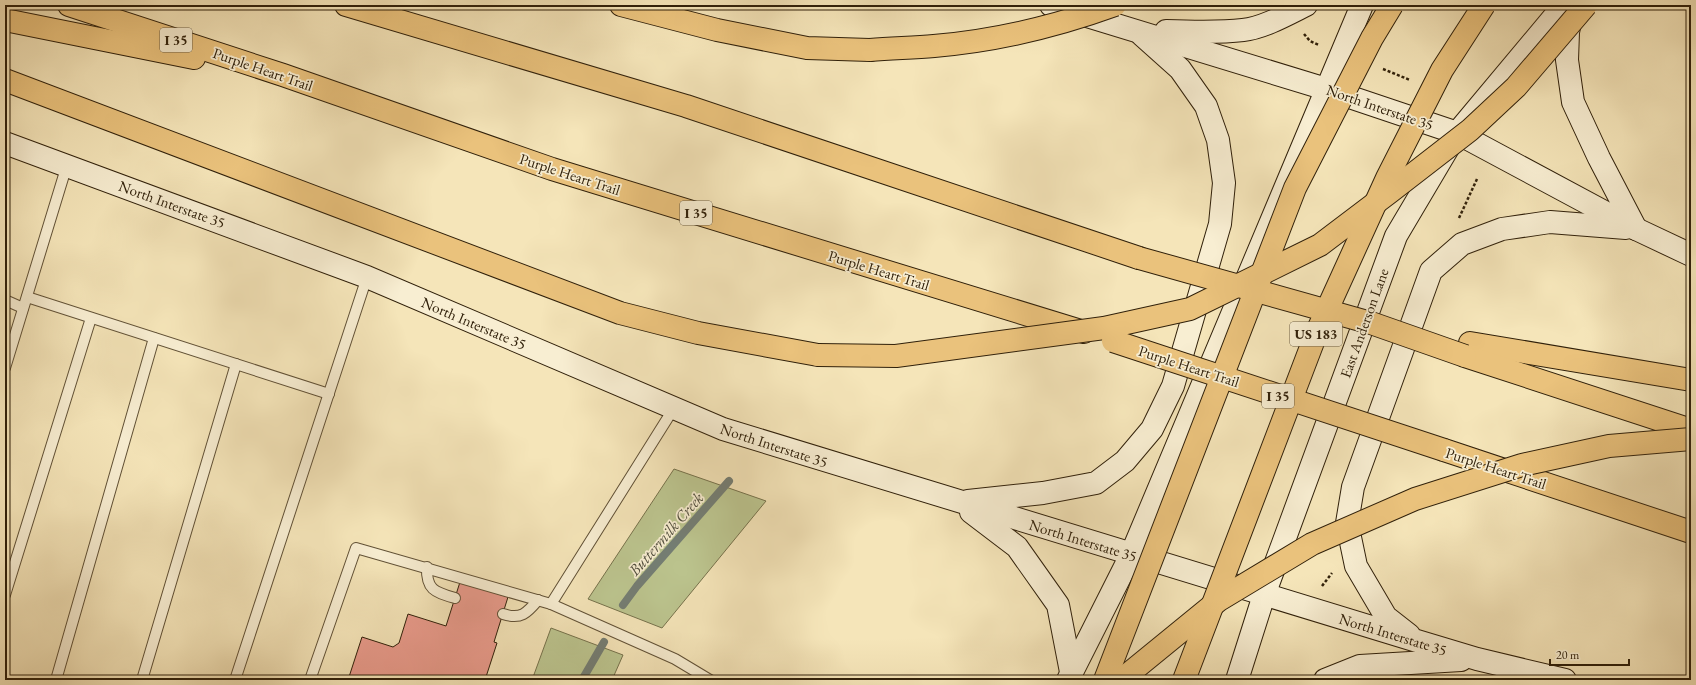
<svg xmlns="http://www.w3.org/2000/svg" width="1696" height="685" font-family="'EB Garamond',serif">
	<rect width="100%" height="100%" fill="#f5e5b9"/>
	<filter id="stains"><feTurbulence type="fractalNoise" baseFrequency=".005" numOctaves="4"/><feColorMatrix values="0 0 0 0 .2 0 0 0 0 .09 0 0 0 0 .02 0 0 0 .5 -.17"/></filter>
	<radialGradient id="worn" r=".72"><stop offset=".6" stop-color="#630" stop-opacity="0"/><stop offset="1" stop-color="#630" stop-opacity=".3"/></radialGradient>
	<!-- green -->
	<g fill="#bcc58f" stroke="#76724c">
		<polygon points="674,469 766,501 662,628 588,599"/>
		<polygon points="551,628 623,655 612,680 532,680"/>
	</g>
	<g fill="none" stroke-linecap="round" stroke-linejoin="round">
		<!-- stream -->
		<g stroke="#747e74" stroke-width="8">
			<polyline points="623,605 637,586 729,481"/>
			<polyline points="582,680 604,642"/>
		</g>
	</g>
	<!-- building -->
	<polygon fill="#e99b8c" stroke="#30200a" points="460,582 508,597 494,642 497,643 485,680 348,680 362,637 393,647 399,643 408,614 446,626"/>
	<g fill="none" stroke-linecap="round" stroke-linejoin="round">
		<!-- lane casing -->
		<g stroke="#615136" stroke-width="12">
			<g id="lane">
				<polyline points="27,297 329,394"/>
				<polyline points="5,300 23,308"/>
				<polyline points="5,368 67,165"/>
				<polyline points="674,408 551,604 675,659 710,680"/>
				<path d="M 427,567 C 426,590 435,592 455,598"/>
				<polyline points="5,595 91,318"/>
				<path d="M 503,614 C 521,620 527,613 538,600"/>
				<polyline points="56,680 154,338"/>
				<polyline points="142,680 236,364"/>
				<polyline points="235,680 367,277"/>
				<polyline points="310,680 356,548 551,604"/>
			</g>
		</g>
		<!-- secondary casing -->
		<g stroke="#30200a" stroke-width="24">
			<g id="secondary">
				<polyline points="1051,5 1326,89 1457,133 1636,229 1691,255"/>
				<polyline points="1572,14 1568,32 1567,60 1573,102 1599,158 1636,229"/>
				<path d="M 1166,31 C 1192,32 1218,33 1243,30 C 1263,28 1288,14 1306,5"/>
				<polyline points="5,143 367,277 723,429 1417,641 1477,659 1565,680"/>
				<polyline points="968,501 1043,493 1096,483 1125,461 1152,429 1173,386 1220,224 1224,183 1218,140 1206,106 1180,69 1142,35"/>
				<polyline points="971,512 1017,547 1058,605 1071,672"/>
				<polyline points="1409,635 1386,617 1356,566 1347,523 1353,487 1431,271 1462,244 1502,229 1550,222 1626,228"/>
				<polyline points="1068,680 1131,555 1362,5"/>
				<polyline points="1237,680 1264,595 1396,236 1457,133 1564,5"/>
				<polyline points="1325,680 1360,666 1461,660"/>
			</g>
		</g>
		<!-- highway casing -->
		<g stroke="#30200a" stroke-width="24">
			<g id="highway">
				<polyline points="69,5 283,75 552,169 1084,332"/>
				<polyline points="346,5 686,106 1139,258"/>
				<polyline points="621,5 717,30 807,48 870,50"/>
				<polyline points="5,20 194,58"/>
				<polyline points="5,80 620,313 698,333 818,355"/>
				<polyline points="1470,343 1691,380"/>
				<polyline points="1465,356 1691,430"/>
				<polyline points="1444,450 1691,532"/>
			</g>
		</g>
		<!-- path -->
		<g stroke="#30200a" stroke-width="2.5" stroke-dasharray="3 2" stroke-linecap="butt">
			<polyline points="1304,34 1310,41 1319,45"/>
			<polyline points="1383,69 1410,80"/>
			<polyline points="1459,218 1477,179"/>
			<polyline points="1322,586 1332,573"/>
		</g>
		<!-- lane -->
		<use href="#lane" stroke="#f8eed2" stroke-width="10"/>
		<!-- secondary -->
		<use href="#secondary" stroke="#f8eed2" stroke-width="22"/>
		<!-- highway -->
		<use href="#highway" stroke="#eac27c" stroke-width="22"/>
		<!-- highway-bridge casing -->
		<g stroke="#30200a" stroke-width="24" stroke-linecap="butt">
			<g id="highway-bridge">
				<path d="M 870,50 C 892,48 913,48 934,46 C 995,41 1057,26 1115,5"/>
				<polyline points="1139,258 1371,323 1465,356"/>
				<polyline points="1113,341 1444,450"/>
				<polyline points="818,355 896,356 1104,328 1190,309 1320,245 1390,192 1470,130 1516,87 1586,5"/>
				<polyline points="1105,680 1295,188 1372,38 1392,5"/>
				<polyline points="1121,680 1219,600 1312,544 1415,499 1522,465 1609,446 1691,439"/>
				<polyline points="1184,680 1316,334 1387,178 1442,70 1484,5"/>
			</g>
		</g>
		<!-- highway-bridge -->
		<use href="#highway-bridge" stroke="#eac27c" stroke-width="22"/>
	</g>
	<g text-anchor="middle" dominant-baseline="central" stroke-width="3.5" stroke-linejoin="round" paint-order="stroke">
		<!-- shield labels -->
		<g fill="#f8eed2" stroke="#6c5e46" stroke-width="1">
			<rect x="160" y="28" width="32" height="24" rx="3"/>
			<rect x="680" y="201" width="32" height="24" rx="3"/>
			<rect x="1290" y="322" width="52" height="24" rx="3"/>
			<rect x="1262" y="384" width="32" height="24" rx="3"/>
		</g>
		<g font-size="14" font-weight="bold" fill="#30200a">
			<text x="176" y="40">I 35</text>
			<text x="696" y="213">I 35</text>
			<text x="1316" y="334">US 183</text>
			<text x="1278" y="396">I 35</text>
		</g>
		<!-- street labels -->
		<g font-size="15" fill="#30200a" stroke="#f8eed2">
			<text transform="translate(263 69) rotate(19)">Purple Heart Trail</text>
			<text transform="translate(1380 107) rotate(19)">North Interstate 35</text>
			<text transform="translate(570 174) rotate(18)">Purple Heart Trail</text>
			<text transform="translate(172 204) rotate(20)">North Interstate 35</text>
			<text transform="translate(879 270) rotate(17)">Purple Heart Trail</text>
			<text transform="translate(474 323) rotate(23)">North Interstate 35</text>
			<text transform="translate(1364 323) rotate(-70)">East Anderson Lane</text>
			<text transform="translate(1189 366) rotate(18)">Purple Heart Trail</text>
			<text transform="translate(774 445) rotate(18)">North Interstate 35</text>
			<text transform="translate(1496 468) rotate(18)">Purple Heart Trail</text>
			<text transform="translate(1083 540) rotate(17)">North Interstate 35</text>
			<text transform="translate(1393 634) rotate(17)">North Interstate 35</text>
		</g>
		<!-- water labels -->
		<g font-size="16" font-style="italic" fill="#524f3f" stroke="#f8eed2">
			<text transform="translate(666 534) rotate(-49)">Buttermilk Creek</text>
		</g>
	</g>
	<!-- margin -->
	<rect width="1696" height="685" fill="none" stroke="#f5e5b9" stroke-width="20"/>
	<rect x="6" y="6" width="1684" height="673" fill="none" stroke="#30200a" stroke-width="2"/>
	<rect x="10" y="10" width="1676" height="665" fill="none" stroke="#30200a"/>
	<!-- scale -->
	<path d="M1550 659v6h79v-6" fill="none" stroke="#30200a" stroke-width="2"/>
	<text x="1556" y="659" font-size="12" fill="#30200a" stroke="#f8eed2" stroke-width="3" paint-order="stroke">20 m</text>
	<rect width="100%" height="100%" filter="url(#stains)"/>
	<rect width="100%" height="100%" fill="url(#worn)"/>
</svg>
